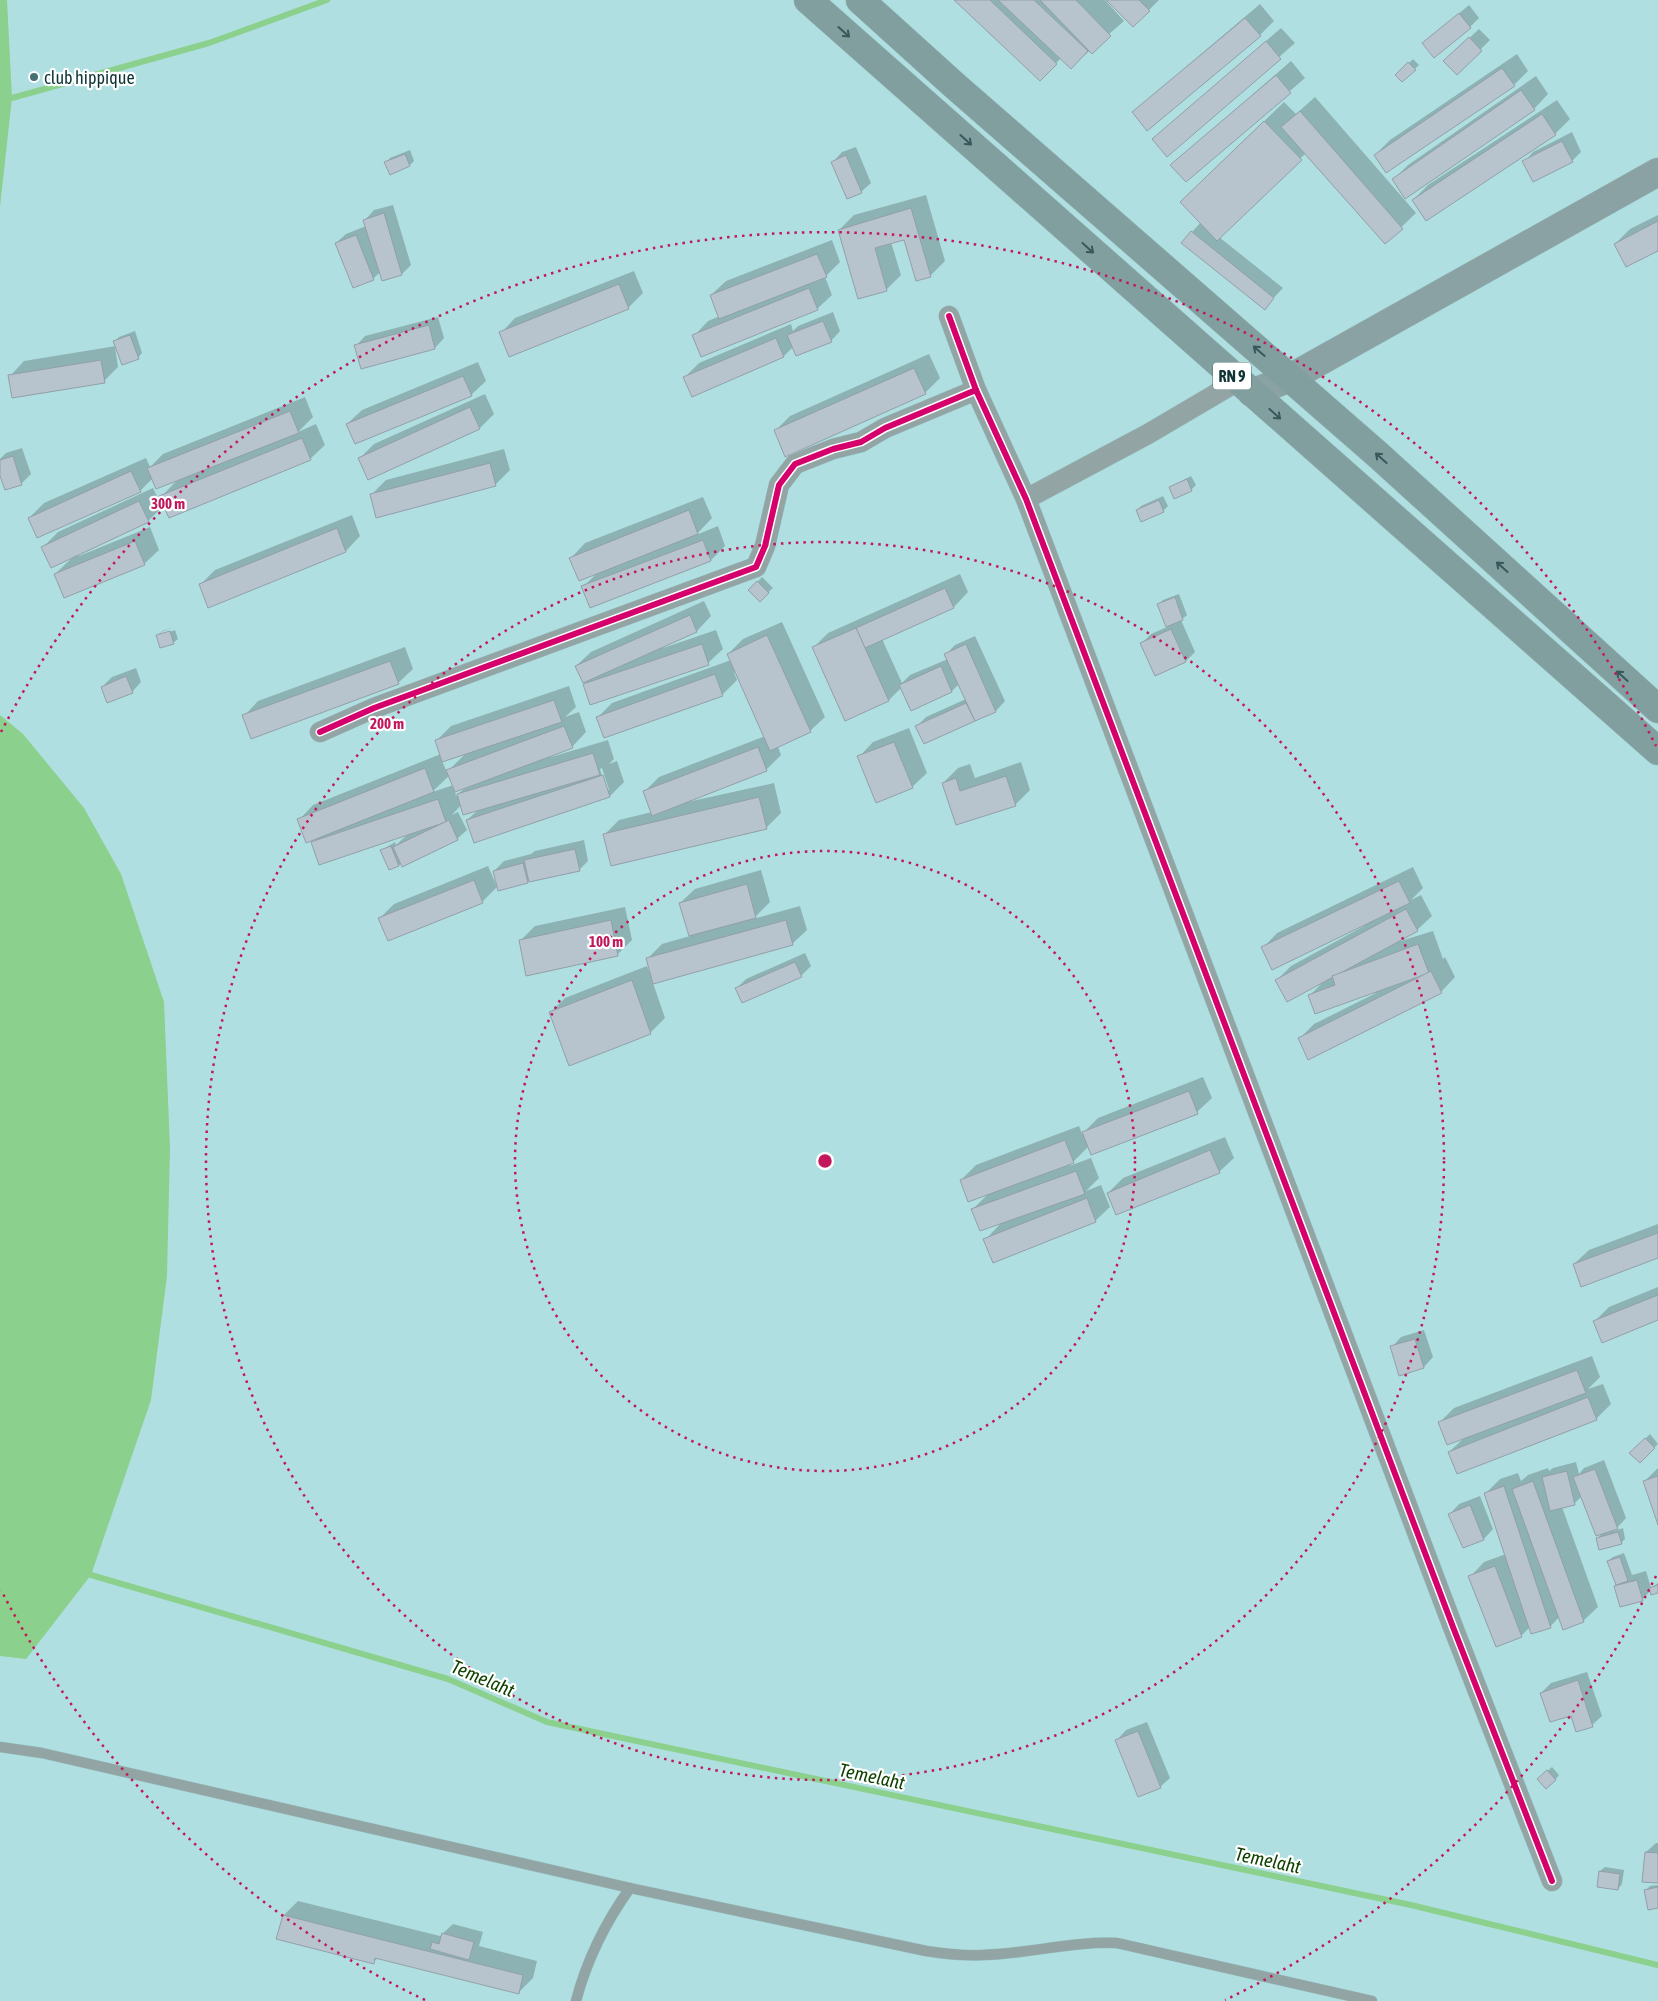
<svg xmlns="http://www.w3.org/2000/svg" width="1658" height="2001" font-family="'Asap Condensed',sans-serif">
	<rect width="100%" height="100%" fill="#b0dfe1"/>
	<!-- water -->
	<g fill="#8cd08d">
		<polygon points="0,0 7,0 12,98 0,207"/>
		<polygon points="0,715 23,734 84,808 121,874 164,1002 170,1148 167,1276 151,1400 91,1575 26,1659 0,1656"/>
	</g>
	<!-- shadow -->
	<g fill="#0003" fill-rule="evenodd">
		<polygon points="956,0 1105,0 1124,21 1071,67 1061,58 1040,80"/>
		<polygon points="1108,0 1159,0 1149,10"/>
		<polygon points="1260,4 1274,21 1260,35 1133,112"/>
		<polygon points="1469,5 1479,18 1470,27 1424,43"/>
		<polygon points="1281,28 1295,43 1167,155 1154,139"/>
		<polygon points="1479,29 1490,40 1457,73 1445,61"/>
		<polygon points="1517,54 1528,71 1514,85 1375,155 1390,140"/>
		<polygon points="1413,59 1419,65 1402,81 1397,75"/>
		<polygon points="1291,61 1305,78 1186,181 1172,165"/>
		<polygon points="1536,76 1548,94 1534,109 1393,180 1408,165"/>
		<polygon points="1315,97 1416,213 1385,243 1306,153 1219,237 1283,288 1264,308 1192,232 1201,222 1201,182 1284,102 1296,114"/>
		<polygon points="1557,100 1570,119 1555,134 1426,219 1413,200 1428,185"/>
		<polygon points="1572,132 1581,152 1572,161 1524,162 1533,152"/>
		<polygon points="856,147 871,183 861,192 833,162 842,152"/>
		<polygon points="410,150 414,161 410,165 386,163 390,158"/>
		<polygon points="926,195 945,261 930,276 905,239 891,242 901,275 886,290 839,230 854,215"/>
		<polygon points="393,205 411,265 402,274 380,272 373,279 336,243 346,234 366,226 365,220 374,210"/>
		<polygon points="1658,215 1658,249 1615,244 1630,229"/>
		<polygon points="832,240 840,262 825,277 832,295 817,309 694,336 708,321 720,316 711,295 726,281"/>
		<polygon points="634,271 643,293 628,308 501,333 515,318"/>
		<polygon points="833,312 840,331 831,341 793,347 784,356 685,377 699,363 791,324 793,331 798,326"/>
		<polygon points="438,317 444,338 435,348 362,368 356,346 365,336"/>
		<polygon points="135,331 142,353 138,358 115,347 118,367 104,381 10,376 24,361 116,346 115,341 119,337"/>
		<polygon points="929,354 940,378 925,393 775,431 790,416"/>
		<polygon points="478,362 486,381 471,395 347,424 362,410"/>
		<polygon points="485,394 494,414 480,428 360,458 374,444"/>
		<polygon points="305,397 313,417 298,432 316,424 325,445 310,459 161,497 178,479 153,478 140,491 29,518 44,503 146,458 150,467 163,454"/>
		<polygon points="22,448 31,474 21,484 0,472 0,459 6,453"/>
		<polygon points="504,449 510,470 495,485 371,495 386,480"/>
		<polygon points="1191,476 1196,485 1191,490 1170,487"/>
		<polygon points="153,488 162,507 148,521 78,554 79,556 150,527 159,550 144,564 55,574 73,557 43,547 58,532"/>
		<polygon points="1163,496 1168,506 1163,511 1137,511 1141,506"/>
		<polygon points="703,497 712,518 696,535 718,526 725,546 711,560 583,587 597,573 571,558 585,543"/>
		<polygon points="352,515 360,536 346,551 209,606 200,585 215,570"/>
		<polygon points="960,574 968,592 954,607 882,639 902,683 910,675 948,659 946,654 955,645 975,636 1005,701 996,711 924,743 917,726 926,717 966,699 959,684 952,691 912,709 902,687 889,700 846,720 813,648 828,633"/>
		<polygon points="762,577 773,588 760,600 750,590"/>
		<polygon points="1179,594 1187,615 1181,620 1195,652 1186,661 1142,643 1151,634 1167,627 1159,604 1163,600"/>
		<polygon points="704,601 711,616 697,631 662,646 663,648 716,630 723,649 708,663 584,684 589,679 576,666 591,652"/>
		<polygon points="782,622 825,717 810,731 778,747 781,755 766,770 678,804 774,783 781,813 766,828 605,834 619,820 652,812 644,792 659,777 765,736 736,672 734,673 737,680 722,695 598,717 612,703 731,660 728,654 743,639"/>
		<polygon points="174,627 161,632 161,635 175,630 178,639 173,643 158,635 162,631"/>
		<polygon points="405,647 413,669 398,683 244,716 258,701"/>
		<polygon points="136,668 141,682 132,692 102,687 112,677"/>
		<path d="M 569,686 L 576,707 L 565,717 L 579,712 L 586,732 L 572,747 L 550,755 L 551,757 L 608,740 L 614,759 L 609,764 L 617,761 L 624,782 L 610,796 L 467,820 L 478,810 L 461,805 L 452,815 L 458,812 L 467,830 L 457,839 L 399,865 L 382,850 L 395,842 L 396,845 L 409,833 L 313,842 L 318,837 L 299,820 L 313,805 L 441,754 L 436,741 L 451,726 ZM 465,754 L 447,772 L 442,761 ZM 602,768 L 609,790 L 606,790 L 600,769 ZM 450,775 L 454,785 L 432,792 ZM 467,786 L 456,796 L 455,791 Z"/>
		<polygon points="909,728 927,773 912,787 859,757 873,742"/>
		<polygon points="1021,762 1030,790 1015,805 957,824 943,783 958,768 970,764 975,778"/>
		<polygon points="584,840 588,861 579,870 527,882 494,871 504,861 531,854 535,851"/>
		<polygon points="488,866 497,887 482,902 380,918 394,904"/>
		<polygon points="1413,867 1423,888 1411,900 1421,895 1432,916 1417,930 1394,943 1433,931 1443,959 1445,957 1455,977 1441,992 1299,1039 1314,1024 1376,993 1309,996 1322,983 1276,981 1291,966 1364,926 1363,924 1263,948 1277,933"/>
		<polygon points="761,870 770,902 753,919 800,906 807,930 792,944 653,983 665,1018 650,1033 551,1012 565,998 647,966 649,971 651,971 647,959 662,944 690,936 680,903 695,889"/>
		<polygon points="625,907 632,940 618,954 527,974 520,941 535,926"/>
		<polygon points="805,953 811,966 801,976 737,988 746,979"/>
		<polygon points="1203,1077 1212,1098 1197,1112 1089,1146 1069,1166 1091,1158 1099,1178 1086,1191 1101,1185 1110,1207 1095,1221 985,1240 1002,1222 973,1209 989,1193 961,1180 976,1165 1079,1126 1082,1134 1098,1118"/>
		<polygon points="1225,1137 1234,1158 1219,1172 1108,1193 1123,1178"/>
		<polygon points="1658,1224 1658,1257 1574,1264 1589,1250"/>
		<polygon points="1658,1287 1658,1319 1595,1321 1609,1307"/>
		<polygon points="1424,1330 1433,1357 1424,1367 1400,1374 1392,1347 1401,1337"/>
		<polygon points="1592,1356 1600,1377 1588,1389 1603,1384 1611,1404 1596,1419 1449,1452 1464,1438 1440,1422 1454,1408"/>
		<polygon points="1650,1434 1658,1444 1640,1461 1631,1453"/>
		<polygon points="1604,1460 1626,1518 1614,1531 1623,1528 1625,1539 1621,1543 1598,1538 1603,1532 1582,1496 1574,1504 1562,1507 1598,1607 1583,1621 1559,1617 1550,1627 1530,1627 1521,1636 1470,1577 1484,1562 1506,1554 1486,1493 1500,1479 1518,1473 1521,1481 1528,1475 1548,1468 1549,1471 1553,1468 1576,1462 1579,1474 1584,1468"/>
		<polygon points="1658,1468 1658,1521 1645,1481"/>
		<polygon points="1480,1496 1493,1529 1484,1539 1464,1547 1450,1514 1459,1504"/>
		<polygon points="1624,1553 1632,1575 1646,1571 1651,1588 1658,1583 1658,1592 1651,1590 1642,1600 1617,1585 1608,1561 1613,1557"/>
		<polygon points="1587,1672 1602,1716 1592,1725 1541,1693 1551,1683"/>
		<polygon points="1147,1722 1170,1778 1160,1787 1117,1740 1126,1730"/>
		<polygon points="1552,1767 1559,1775 1555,1780 1543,1775"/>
		<polygon points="1656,1843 1658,1843 1658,1882 1646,1852"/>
		<polygon points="1605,1867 1624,1870 1622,1884 1618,1889 1600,1871"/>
		<polygon points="1658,1885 1658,1907 1645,1891 1650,1886"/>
		<polygon points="298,1901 440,1936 453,1924 483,1932 479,1946 537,1961 533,1978 518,1993 378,1958 373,1962 284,1915"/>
	</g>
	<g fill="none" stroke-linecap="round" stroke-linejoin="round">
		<!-- stream -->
		<g stroke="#8cd08d" stroke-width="6">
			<polyline points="12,98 209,43 327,0"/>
			<polyline points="91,1575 448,1679 547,1722 1411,1905 1658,1965"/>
		</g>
	</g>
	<!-- building -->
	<g fill="#b7c4ce" stroke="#929fa9">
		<polygon points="954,0 990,0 1057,64 1040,81"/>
		<polygon points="998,0 1034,0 1088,51 1071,69"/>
		<polygon points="1040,0 1076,0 1111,36 1092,54"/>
		<polygon points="1106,0 1139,0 1150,11 1133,27"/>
		<polygon points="1459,13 1471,28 1434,58 1422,43"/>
		<polygon points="1245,18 1261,36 1147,131 1132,112"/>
		<polygon points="1469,37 1482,51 1457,75 1443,61"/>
		<polygon points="1266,41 1281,59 1167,157 1152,139"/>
		<polygon points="1408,62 1416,70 1402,82 1395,75"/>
		<polygon points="1502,68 1515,86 1386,173 1374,155"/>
		<polygon points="1276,75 1291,93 1186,182 1170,165"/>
		<polygon points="1521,90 1535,110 1405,199 1392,179"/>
		<polygon points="1300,111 1403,229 1385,244 1281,127"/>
		<polygon points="1542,114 1556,135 1426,221 1412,200"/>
		<polygon points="1264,121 1302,160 1217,241 1180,202"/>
		<polygon points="1562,141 1573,162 1533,182 1522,161"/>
		<polygon points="405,154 410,166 390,175 384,162"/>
		<polygon points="846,155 862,193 847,199 831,162"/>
		<polygon points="911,208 931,277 916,281 904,240 875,248 887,291 858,299 838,230"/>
		<polygon points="384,213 402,275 382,281 363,220"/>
		<polygon points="1658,221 1658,251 1626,267 1614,244"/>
		<polygon points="1191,231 1274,298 1265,310 1181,243"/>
		<polygon points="356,235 374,280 353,288 335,243"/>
		<polygon points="817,254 827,277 719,319 710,295"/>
		<polygon points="619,284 629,309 509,357 499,332"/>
		<polygon points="809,288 818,310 701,357 692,335"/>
		<polygon points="823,321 832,342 796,356 787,335"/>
		<polygon points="429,325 435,349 361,369 354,345"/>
		<polygon points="130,335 139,359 122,365 113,341"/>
		<polygon points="776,338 784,357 692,397 683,377"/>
		<polygon points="101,360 105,383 12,398 8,375"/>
		<polygon points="914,368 926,394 785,457 774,430"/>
		<polygon points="463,376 472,396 355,444 346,424"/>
		<polygon points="470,407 480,429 368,480 358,458"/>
		<polygon points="290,411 299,433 156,489 147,468"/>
		<polygon points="302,438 311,460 169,518 159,496"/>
		<polygon points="13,456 22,485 5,490 0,476 0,460"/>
		<polygon points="490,463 496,486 376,518 370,494"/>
		<polygon points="131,471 141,492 37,538 28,518"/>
		<polygon points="1187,479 1192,491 1174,499 1169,487"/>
		<polygon points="1159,500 1164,512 1141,522 1136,510"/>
		<polygon points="139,501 149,522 51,568 41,547"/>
		<polygon points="689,510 698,534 579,581 569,558"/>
		<polygon points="337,528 346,552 208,608 199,584"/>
		<polygon points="703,540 711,561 590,608 581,586"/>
		<polygon points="135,541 145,565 64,598 54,574"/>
		<polygon points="757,581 769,593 760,602 748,590"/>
		<polygon points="945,588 954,608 865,648 856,628"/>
		<polygon points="1175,597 1183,620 1166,627 1157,604"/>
		<polygon points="690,615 697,632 583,683 575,666"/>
		<polygon points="856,628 889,701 845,721 812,647"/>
		<polygon points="1171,629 1186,662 1155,676 1140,643"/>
		<polygon points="170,631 174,644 160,648 156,635"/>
		<polygon points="767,635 811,732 770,751 727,654"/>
		<polygon points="702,644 709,665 590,705 583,684"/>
		<polygon points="966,644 996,712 975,721 944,654"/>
		<polygon points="390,661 399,684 251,739 242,715"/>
		<polygon points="941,666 952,692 911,711 899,685"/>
		<polygon points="715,674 723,696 604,738 596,717"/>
		<polygon points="126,676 133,693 107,703 101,687"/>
		<polygon points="554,700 562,722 442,762 435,740"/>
		<polygon points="966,703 975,721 924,744 915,726"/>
		<polygon points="564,726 573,748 455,792 446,770"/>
		<polygon points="894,742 913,788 876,803 857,756"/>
		<polygon points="758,747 767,771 652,816 643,791"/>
		<polygon points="593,753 600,775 463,815 457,794"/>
		<polygon points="425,768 434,792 306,843 297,819"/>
		<polygon points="603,775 610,797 474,843 466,820"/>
		<polygon points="1006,776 1016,806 956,825 942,783 956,778 960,791"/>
		<polygon points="759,797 767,829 611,866 603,834"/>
		<polygon points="438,799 446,822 319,865 311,842"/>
		<polygon points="449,820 458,840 402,867 393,847"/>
		<polygon points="391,846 399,866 389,870 380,850"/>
		<polygon points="575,849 580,871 529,882 524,860"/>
		<polygon points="523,863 528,883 498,891 493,871"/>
		<polygon points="474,880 483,903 388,941 378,918"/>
		<polygon points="1399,881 1410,903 1272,970 1261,947"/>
		<polygon points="747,884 756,918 689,936 679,903"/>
		<polygon points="1406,909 1418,931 1287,1002 1275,980"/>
		<polygon points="611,920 618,956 526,976 519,940"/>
		<polygon points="786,920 793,945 653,984 646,958"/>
		<polygon points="1418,944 1429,973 1315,1014 1308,995 1335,985 1332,976"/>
		<polygon points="795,962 802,977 742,1003 735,988"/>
		<polygon points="1431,971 1442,993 1308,1060 1298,1038"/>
		<polygon points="632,980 651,1034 569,1066 549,1012"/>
		<polygon points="1189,1091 1198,1114 1091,1155 1082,1132"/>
		<polygon points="1065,1140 1074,1163 968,1202 960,1180"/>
		<polygon points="1210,1150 1220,1173 1116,1215 1107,1193"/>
		<polygon points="1076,1171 1085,1194 980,1231 971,1209"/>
		<polygon points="1087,1198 1096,1222 993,1263 983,1239"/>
		<polygon points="1658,1233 1658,1258 1581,1287 1573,1264"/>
		<polygon points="1658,1295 1658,1320 1602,1343 1593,1321"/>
		<polygon points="1415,1339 1424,1368 1399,1376 1390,1346"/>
		<polygon points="1577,1370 1586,1393 1447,1445 1438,1422"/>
		<polygon points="1588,1397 1597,1420 1457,1474 1448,1452"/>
		<polygon points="1645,1438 1655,1448 1640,1463 1629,1453"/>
		<polygon points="1595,1469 1618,1529 1596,1536 1573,1477"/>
		<polygon points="1567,1471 1575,1505 1550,1511 1542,1477"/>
		<polygon points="1658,1476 1658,1525 1643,1481"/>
		<polygon points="1533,1481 1584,1622 1563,1630 1512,1489"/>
		<polygon points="1504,1486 1551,1628 1531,1634 1484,1493"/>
		<polygon points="1470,1505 1484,1540 1463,1548 1448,1514"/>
		<polygon points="1618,1532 1622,1544 1599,1550 1596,1538"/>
		<polygon points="1620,1557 1628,1581 1616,1585 1607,1561"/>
		<polygon points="1495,1566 1522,1637 1496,1647 1468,1576"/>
		<polygon points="1637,1580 1643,1601 1620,1607 1614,1586"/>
		<polygon points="1658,1585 1658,1593 1651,1595 1649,1588"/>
		<polygon points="1578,1680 1593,1727 1576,1732 1571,1716 1550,1722 1540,1693"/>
		<polygon points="1138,1731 1161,1788 1138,1797 1115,1740"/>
		<polygon points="1547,1770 1556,1780 1546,1789 1537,1779"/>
		<polygon points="1645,1852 1658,1853 1658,1883 1642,1882"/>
		<polygon points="1599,1871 1620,1874 1618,1890 1597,1887"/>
		<polygon points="1658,1887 1658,1908 1648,1910 1644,1890"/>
		<polygon points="283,1915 523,1975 519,1994 375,1958 374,1964 276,1939"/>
		<polygon points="442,1933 474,1942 469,1960 430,1949 432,1942 439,1944"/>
	</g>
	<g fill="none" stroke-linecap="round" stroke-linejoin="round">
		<!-- lane casing -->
		<g stroke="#97bdbe" stroke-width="11">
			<g id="lane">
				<path d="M 0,1747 L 42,1753 L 630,1888 L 926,1951 C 945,1954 963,1956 983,1955 C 1028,1954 1072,1941 1117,1943 L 1372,2001"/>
				<path d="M 576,2001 C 587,1959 605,1923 630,1888"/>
			</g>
		</g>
		<!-- street casing -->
		<g stroke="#97bdbe" stroke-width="21">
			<g id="street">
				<polyline points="949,316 976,390 1026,499 1453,1627 1552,1881"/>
				<polyline points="1026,499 1148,434 1238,381"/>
				<polyline points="320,732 374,708 756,567 765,546 779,485 795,464 833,449 861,442 885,428 976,390"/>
			</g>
		</g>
		<!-- secondary casing -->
		<g stroke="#97bdbe" stroke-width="29">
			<polyline id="secondary" points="1252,393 1290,378 1658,172"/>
		</g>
		<!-- highway casing -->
		<g stroke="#97bdbe" stroke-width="29">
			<g id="highway">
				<polyline points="808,0 1658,751"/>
				<polyline points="860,0 954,85 1377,454 1658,709"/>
			</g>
		</g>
		<!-- lane -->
		<use href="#lane" stroke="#92a4a4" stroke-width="10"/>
		<!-- street -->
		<use href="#street" stroke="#92a4a4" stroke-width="20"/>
		<!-- secondary -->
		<use href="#secondary" stroke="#8aa2a3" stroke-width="28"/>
		<!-- highway -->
		<use href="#highway" stroke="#829fa0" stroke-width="28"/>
		<!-- cycleway casing -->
		<g stroke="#fff" stroke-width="9">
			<g id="cycleway">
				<polyline points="949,316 976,390 1026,499 1453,1627 1552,1881"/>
				<polyline points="320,732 374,708 756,567 765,546 779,485 795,464 833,449 861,442 885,428 976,390"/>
			</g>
		</g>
		<!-- cycleway -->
		<use href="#cycleway" stroke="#d6006c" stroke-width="6"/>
	</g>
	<!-- one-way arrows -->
	<defs><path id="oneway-shaft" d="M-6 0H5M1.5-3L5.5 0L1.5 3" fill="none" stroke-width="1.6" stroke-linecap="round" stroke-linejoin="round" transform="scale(1.25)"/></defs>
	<g stroke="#37595b">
		<use href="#oneway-shaft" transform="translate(844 32) rotate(42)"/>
		<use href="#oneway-shaft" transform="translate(966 140) rotate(42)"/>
		<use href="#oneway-shaft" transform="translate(1088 248) rotate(42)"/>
		<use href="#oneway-shaft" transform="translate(1259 351) rotate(-139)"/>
		<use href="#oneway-shaft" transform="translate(1275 414) rotate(42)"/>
		<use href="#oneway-shaft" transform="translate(1381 458) rotate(-138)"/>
		<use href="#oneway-shaft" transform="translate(1502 567) rotate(-138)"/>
		<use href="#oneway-shaft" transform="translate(1622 676) rotate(-138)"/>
	</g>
	<!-- distance rings -->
	<g fill="none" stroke="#c2185b" stroke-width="2.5" stroke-dasharray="2.5 5">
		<circle cx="825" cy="1161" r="310"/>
		<circle cx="825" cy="1161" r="619"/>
		<path d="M1656 1576A929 929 0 0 1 1225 2000M425 2000A929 929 0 0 1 1 1590M1 732A929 929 0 0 1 1656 746"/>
	</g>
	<!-- markers -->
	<circle fill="#477072" stroke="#fff" stroke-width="2" cx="34" cy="77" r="5"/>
	<g text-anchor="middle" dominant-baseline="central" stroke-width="4.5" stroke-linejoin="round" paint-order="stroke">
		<!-- shield labels -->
		<rect fill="#fff" stroke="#567172" stroke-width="1" x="1213" y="362.5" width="38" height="27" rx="4"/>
		<g font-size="16" font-weight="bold" fill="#0e3436">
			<text x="1232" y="376">RN 9</text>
		</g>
		<!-- poi labels -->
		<g font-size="18" fill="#0e3436" stroke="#fff" text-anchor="start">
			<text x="44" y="77">club hippique</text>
		</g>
		<!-- water labels -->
		<g font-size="19" font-style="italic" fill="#104300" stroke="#fff">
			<text transform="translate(483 1678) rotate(23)">Temelaht</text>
			<text transform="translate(872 1776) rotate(12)">Temelaht</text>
			<text transform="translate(1268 1860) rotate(12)">Temelaht</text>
		</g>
	</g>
	<circle cx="825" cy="1161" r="8" fill="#c2185b" stroke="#fff" stroke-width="2.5"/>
	<g font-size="15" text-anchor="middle" font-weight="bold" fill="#c2185b" stroke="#fff" stroke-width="4.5" stroke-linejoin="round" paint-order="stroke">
		<text x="168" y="509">300 m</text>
		<text x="387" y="729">200 m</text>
		<text x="606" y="947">100 m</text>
	</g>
</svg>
